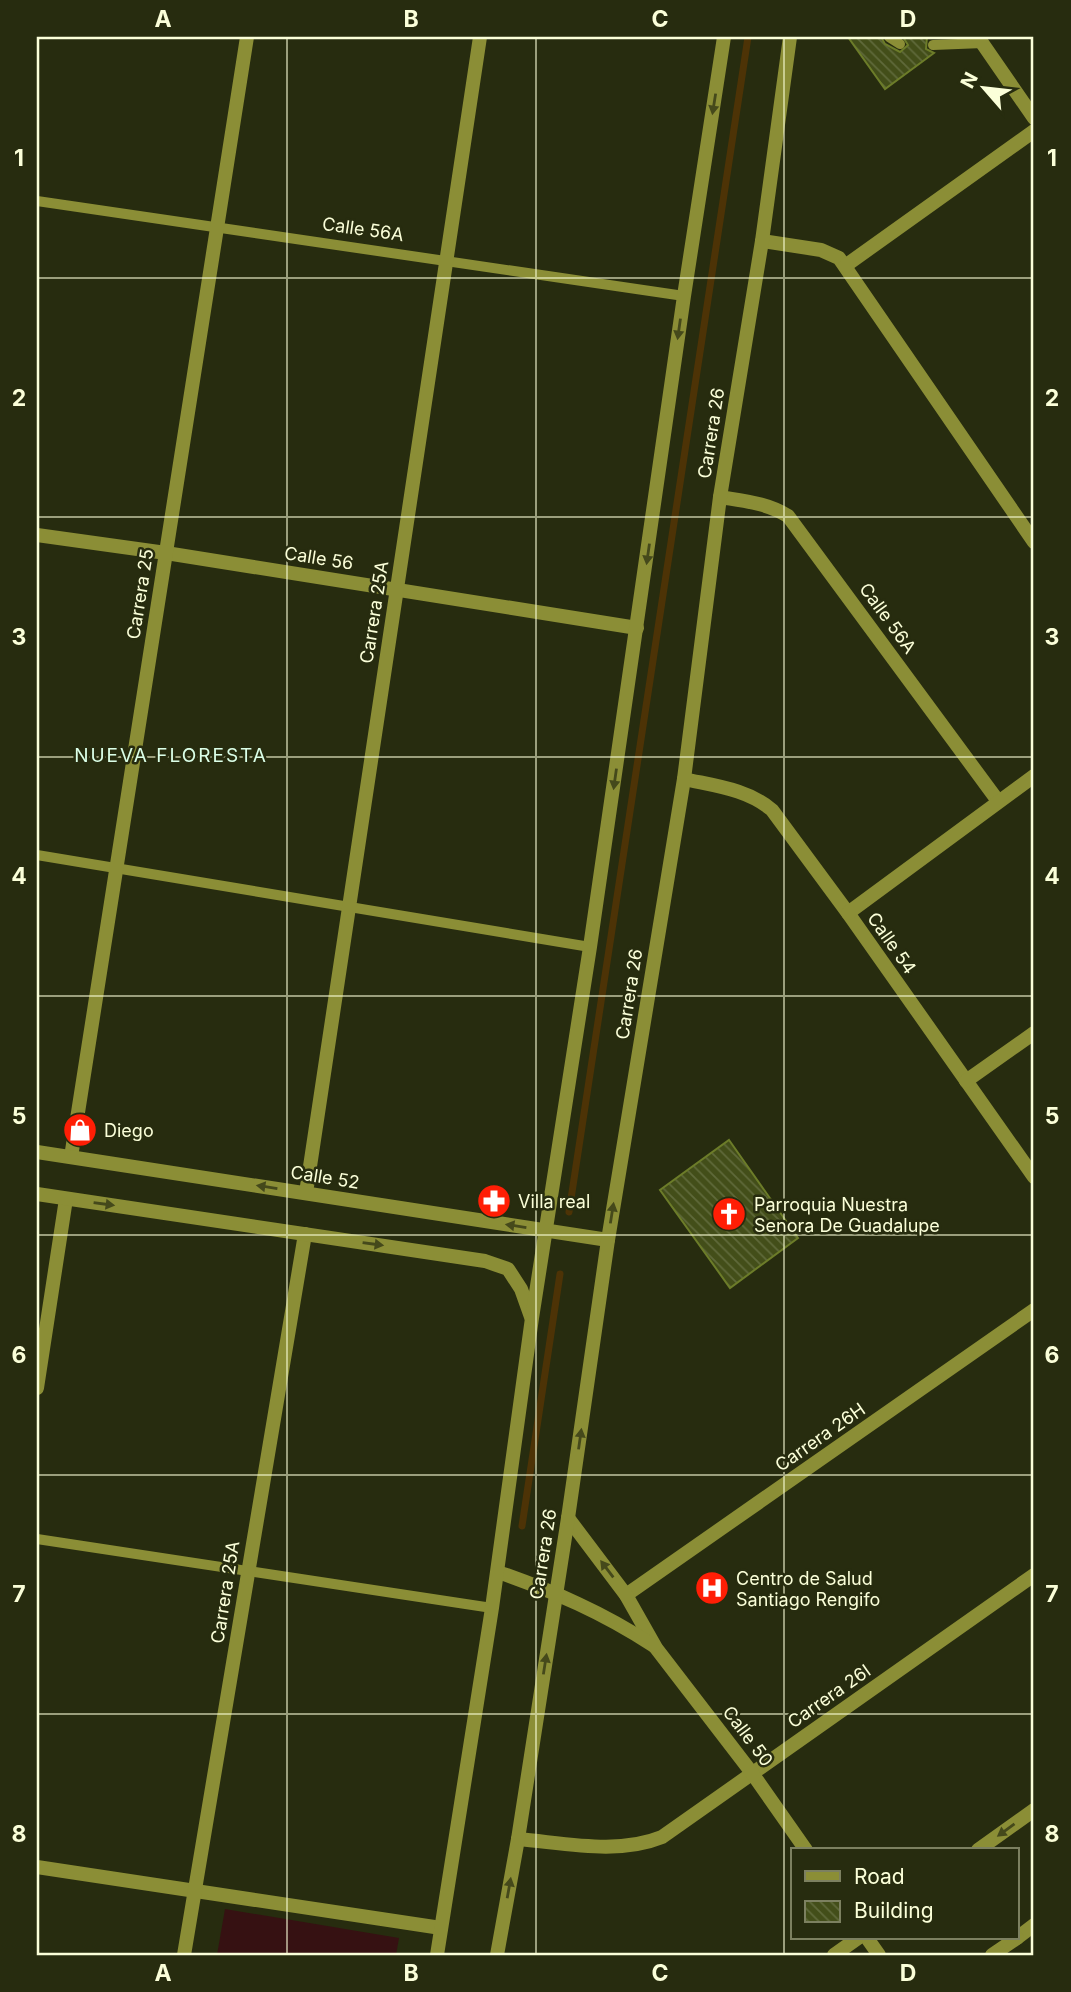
<svg xmlns="http://www.w3.org/2000/svg" width="1071" height="1992" font-family="Inter,sans-serif">
	<defs>
		<pattern id="building-back-hatch" width="6" height="6" patternUnits="userSpaceOnUse" patternTransform="scale(1.75)"><rect width="6" height="6" fill="#434e19"/><path d="M-1 5l2 2M0 0l6 6M5-1l2 2" fill="none" stroke="#5f693a"/></pattern>
	</defs>
	<rect width="100%" height="100%" fill="#272c0f"/>
	<!-- green -->
	<polygon fill="#361112" points="225,1909 399,1938 396,1955 217,1955"/>
	<g fill="none" stroke-linecap="round" stroke-linejoin="round">
		<!-- stream -->
		<g stroke="#4d3306" stroke-width="7">
			<polyline points="569,1212 748,37"/>
			<polyline points="522,1526 560,1274"/>
		</g>
	</g>
	<!-- building -->
	<g fill="url(#building-back-hatch)" stroke="#6c7c29" stroke-width="2">
		<polygon points="848,37 881,37 885,44 900,52 908,45 903,37 927,37 926,49 934,53 885,89"/>
		<polygon points="729,1140 798,1238 730,1288 660,1190"/>
	</g>
	<g fill="none" stroke-linecap="round" stroke-linejoin="round">
		<!-- service -->
		<g stroke="#8b8e36" stroke-width="10">
			<polyline points="889,37 900,44"/>
			<polyline points="933,45 983,43"/>
			<polyline points="37,201 684,296"/>
			<polyline points="37,855 590,947"/>
			<polyline points="37,1539 492,1608"/>
		</g>
		<!-- minor -->
		<g stroke="#8b8e36" stroke-width="14">
			<polyline points="762,241 821,250 839,258 1034,542"/>
			<polyline points="845,266 1034,131"/>
			<path d="M 720,497 C 744,501 767,503 788,516 L 998,801"/>
			<polyline points="37,535 166,553 637,628"/>
			<path d="M 684,779 C 715,786 747,789 772,810 L 848,913 L 1034,1177"/>
			<polyline points="848,913 1034,776"/>
			<polyline points="966,1081 1034,1033"/>
			<polyline points="71,1157 247,37"/>
			<polyline points="306,1193 480,37"/>
			<polyline points="37,1388 66,1199"/>
			<polyline points="626,1595 1034,1310"/>
			<path d="M 518,1839 C 565,1843 618,1855 662,1837 L 1034,1575"/>
			<polyline points="37,1867 441,1928"/>
			<polyline points="184,1955 305,1234"/>
		</g>
		<!-- tertiary -->
		<g stroke="#8b8e36" stroke-width="14">
			<polyline points="978,37 1034,118"/>
			<polyline points="37,1152 608,1240"/>
			<polyline points="37,1194 485,1261 508,1269 521,1289 531,1317"/>
			<polyline points="568,1518 626,1595 656,1648 752,1773 806,1850"/>
			<path d="M 498,1572 C 555,1592 602,1612 654,1646"/>
			<polyline points="978,1850 1034,1810"/>
			<polyline points="867,1938 879,1955"/>
			<polyline points="1017,1938 1034,1925"/>
			<polyline points="437,1955 492,1608 532,1318 590,947 684,296 724,37"/>
			<polyline points="497,1955 518,1839 568,1518 608,1240 684,779 720,497 762,241 790,37"/>
			<polyline points="834,1955 858,1938"/>
			<polyline points="992,1955 1017,1938"/>
		</g>
	</g>
	<!-- one-way arrows -->
	<defs><path id="oneway-solid" d="M-6-.8H1V-3.2L6.5 0L1 3.2V.8H-6Z" transform="scale(1.75)"/></defs>
	<g fill="#45491b">
		<use href="#oneway-solid" transform="translate(714 104) rotate(99)"/>
		<use href="#oneway-solid" transform="translate(679 329) rotate(98)"/>
		<use href="#oneway-solid" transform="translate(648 554) rotate(98)"/>
		<use href="#oneway-solid" transform="translate(615 779) rotate(98)"/>
		<use href="#oneway-solid" transform="translate(267 1187) rotate(-171)"/>
		<use href="#oneway-solid" transform="translate(104 1204) rotate(8)"/>
		<use href="#oneway-solid" transform="translate(612 1213) rotate(-81)"/>
		<use href="#oneway-solid" transform="translate(516 1226) rotate(-171)"/>
		<use href="#oneway-solid" transform="translate(373 1244) rotate(8)"/>
		<use href="#oneway-solid" transform="translate(580 1439) rotate(-82)"/>
		<use href="#oneway-solid" transform="translate(607 1569) rotate(-127)"/>
		<use href="#oneway-solid" transform="translate(545 1664) rotate(-81)"/>
		<use href="#oneway-solid" transform="translate(1006 1830) rotate(144)"/>
		<use href="#oneway-solid" transform="translate(509 1888) rotate(-80)"/>
	</g>
	<!-- grid -->
	<path fill="none" stroke="#fbffd9" stroke-width="2" stroke-opacity="0.55" d="M 287,37 L 287,1955M 536,37 L 536,1955M 784,37 L 784,1955M 37,278 L 1034,278M 37,517 L 1034,517M 37,757 L 1034,757M 37,996 L 1034,996M 37,1235 L 1034,1235M 37,1475 L 1034,1475M 37,1714 L 1034,1714"/>
	<!-- icons -->
	<defs>
		<g id="shop-disc" transform="scale(1.75)"><circle r="9.5" fill="#ff1e05" stroke="#272c0f"/><path d="M-5-2.5h2.3a2.7 3.5 0 0 1 5.4 0H5L5.5 6h-11ZM-1.5-2.5h3a1.5 2.3 0 0 0-3 0Z" fill="#fff"/></g>
		<g id="pharmacy-disc" transform="scale(1.75)"><circle r="9.5" fill="#ff1e05" stroke="#272c0f"/><path d="M-2-6h4v4h4v4h-4v4h-4v-4h-4v-4h4Z" fill="#fff"/></g>
		<g id="church-disc" transform="scale(1.75)"><circle r="9.5" fill="#ff1e05" stroke="#272c0f"/><path d="M-1.2-6h2.4v3.5h3.3v2.4h-3.3V6h-2.4V-.1h-3.3v-2.4h3.3Z" fill="#fff"/></g>
		<g id="hospital-disc" transform="scale(1.75)"><circle r="9.5" fill="#ff1e05" stroke="#272c0f"/><path d="M-5-5h3v3.5h4V-5h3V5h-3V1.5h-4V5h-3Z" fill="#fff"/></g>
	</defs>
	<g fill-rule="evenodd">
		<use href="#shop-disc" x="80" y="1130"/>
		<use href="#pharmacy-disc" x="494" y="1201"/>
		<use href="#church-disc" x="729" y="1214"/>
		<use href="#hospital-disc" x="712" y="1588"/>
	</g>
	<g text-anchor="middle" dominant-baseline="central" stroke-width="5" stroke-linejoin="round" paint-order="stroke">
		<!-- street labels -->
		<g font-size="18" fill="#fbffd9" stroke="#272c0f">
			<text transform="translate(363 229) rotate(8)">Calle 56A</text>
			<text transform="translate(711 433) rotate(-81)">Carrera 26</text>
			<text transform="translate(319 558) rotate(9)">Calle 56</text>
			<text transform="translate(140 594) rotate(-81)">Carrera 25</text>
			<text transform="translate(374 612) rotate(-81)">Carrera 25A</text>
			<text transform="translate(888 618) rotate(54)">Calle 56A</text>
			<text transform="translate(892 943) rotate(55)">Calle 54</text>
			<text transform="translate(629 994) rotate(-81)">Carrera 26</text>
			<text transform="translate(325 1177) rotate(9)">Calle 52</text>
			<text transform="translate(820 1437) rotate(-35)">Carrera 26H</text>
			<text transform="translate(543 1554) rotate(-81)">Carrera 26</text>
			<text transform="translate(225 1592) rotate(-81)">Carrera 25A</text>
			<text transform="translate(829 1696) rotate(-35)">Carrera 26I</text>
			<text transform="translate(748 1736) rotate(53)">Calle 50</text>
		</g>
		<!-- poi labels -->
		<g font-size="18" fill="#fbffd9" stroke="#272c0f" text-anchor="start">
			<text x="104" y="1130">Diego</text>
			<text x="518" y="1201">Villa real</text>
			<text x="754" y="1204">Parroquia Nuestra<tspan x="754" dy="21">Senora De Guadalupe</tspan></text>
			<text x="736" y="1578">Centro de Salud<tspan x="736" dy="21">Santiago Rengifo</tspan></text>
		</g>
		<!-- neighbourhood labels -->
		<g font-size="19" letter-spacing="2" fill="#dbffe8" stroke="#272c0f">
			<text x="171" y="755">NUEVA FLORESTA</text>
		</g>
	</g>
	<!-- border -->
	<rect width="1071" height="1992" fill="none" stroke="#272c0f" stroke-width="77"/>
	<!-- legend -->
	<rect x="791" y="1848" width="228" height="91" fill="#272c0f" stroke="#7c8060" stroke-width="2"/>
	<rect x="805" y="1871" width="35" height="10" fill="#8b8e36" stroke="#7c8060" stroke-width="2"/>
	<text x="854" y="1884" font-size="21" fill="#fbffd9">Road</text>
	<rect x="805" y="1901" width="35" height="21" fill="url(#building-back-hatch)" stroke="#7c8060" stroke-width="2"/>
	<text x="854" y="1918" font-size="21" fill="#fbffd9">Building</text>
	<!-- north arrow -->
	<g transform="translate(984 88) rotate(298)" stroke="#272c0f" stroke-width="5" paint-order="stroke">
	<path d="M0-5L12 26L0 18L-12 26Z" fill="#fbffd9"/>
	<text y="-10" font-size="19" font-weight="bold" text-anchor="middle" fill="#fbffd9">N</text>
	</g>
	<rect x="38" y="38" width="994" height="1916" fill="none" stroke="#fbffd9" stroke-width="2.5"/>
	<g font-size="23" text-anchor="middle" font-weight="bold" fill="#fbffd9">
		<text x="163" y="27">A</text>
		<text x="411" y="27">B</text>
		<text x="660" y="27">C</text>
		<text x="908" y="27">D</text>
		<text x="19" y="166">1</text>
		<text x="1052" y="166">1</text>
		<text x="19" y="406">2</text>
		<text x="1052" y="406">2</text>
		<text x="19" y="645">3</text>
		<text x="1052" y="645">3</text>
		<text x="19" y="884">4</text>
		<text x="1052" y="884">4</text>
		<text x="19" y="1124">5</text>
		<text x="1052" y="1124">5</text>
		<text x="19" y="1363">6</text>
		<text x="1052" y="1363">6</text>
		<text x="19" y="1602">7</text>
		<text x="1052" y="1602">7</text>
		<text x="19" y="1842">8</text>
		<text x="1052" y="1842">8</text>
		<text x="163" y="1981">A</text>
		<text x="411" y="1981">B</text>
		<text x="660" y="1981">C</text>
		<text x="908" y="1981">D</text>
	</g>
</svg>
